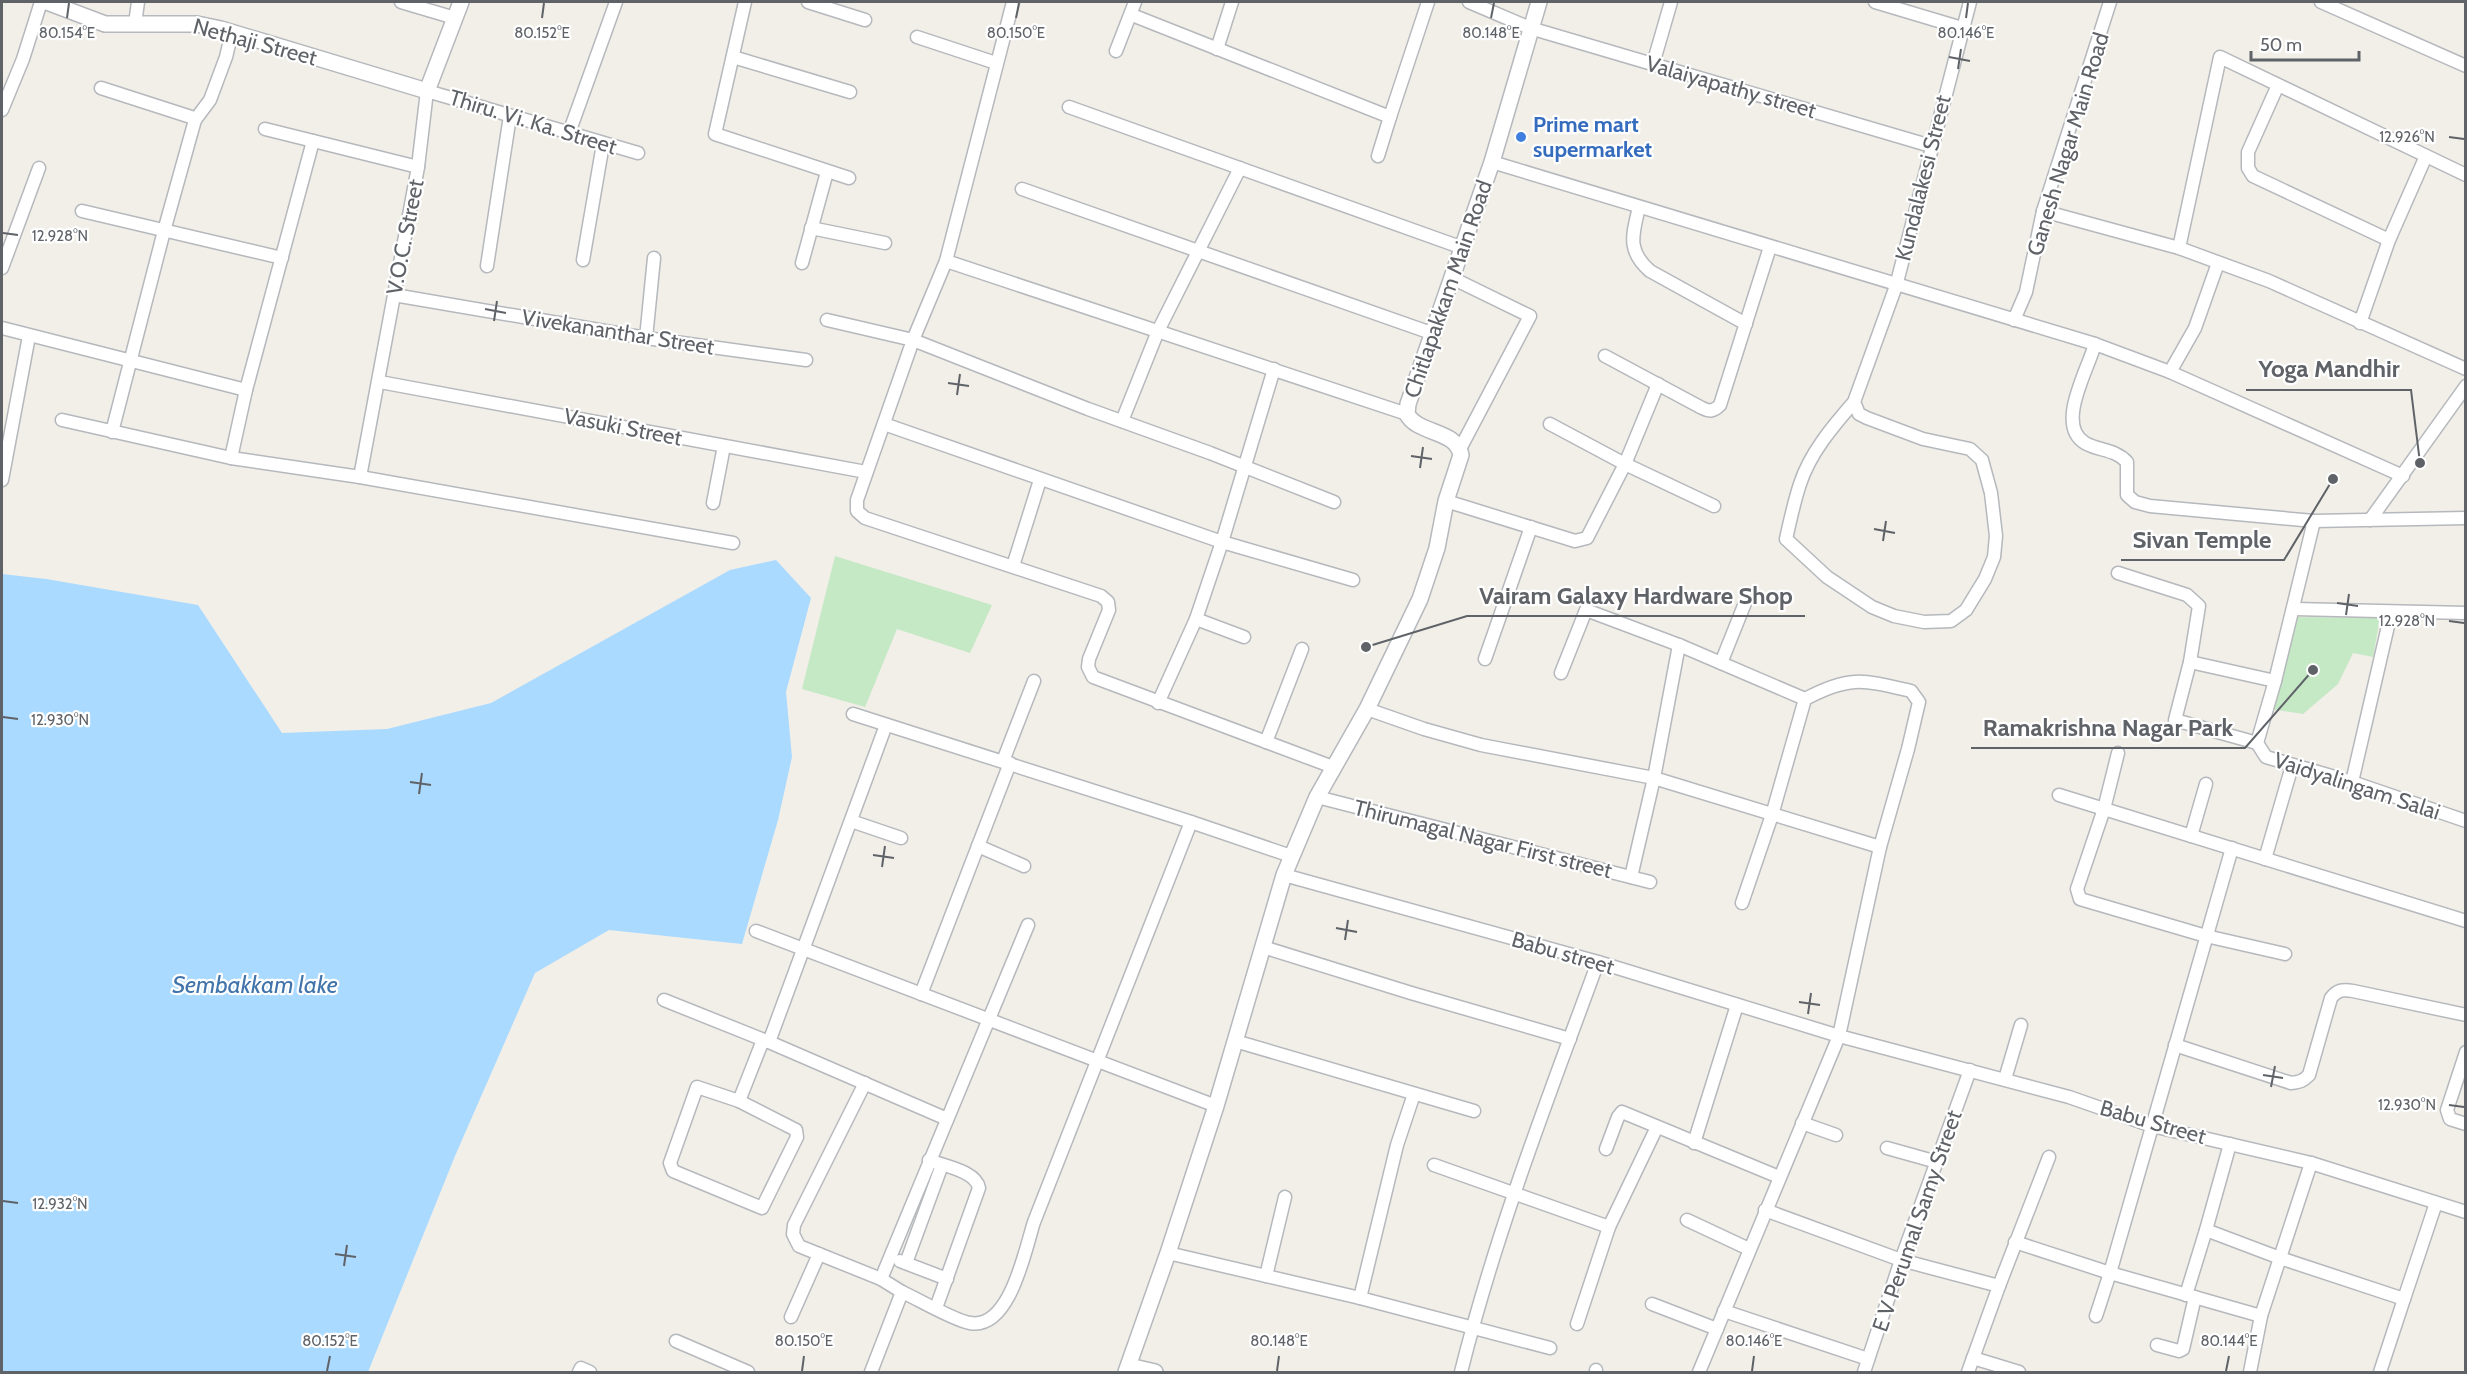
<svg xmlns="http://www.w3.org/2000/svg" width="2467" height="1374" font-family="Cabin,sans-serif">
	<rect width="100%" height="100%" fill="#f1efe8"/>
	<!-- green -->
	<g fill="#c5e8c5">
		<polygon points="835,556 992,605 970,653 897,629 865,707 802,689"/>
		<polygon points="2294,617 2380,618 2373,657 2353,653 2338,684 2303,714 2271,709"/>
	</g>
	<!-- water -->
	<polygon fill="#aadaff" points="776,560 811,598 786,692 792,757 778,820 742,944 609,930 535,973 455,1156 368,1372 2,1372 2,574 46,579 198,605 282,733 387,729 491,703 730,570"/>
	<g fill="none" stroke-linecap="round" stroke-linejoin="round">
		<!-- minor casing -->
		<g stroke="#b5b8bc" stroke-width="15">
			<g id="minor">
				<polyline points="401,2 455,18"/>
				<polyline points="745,2 715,134 849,178"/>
				<polyline points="808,2 865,20"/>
				<polyline points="1013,2 946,261 913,340 857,500 857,511 865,518 1101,596 1108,602 1109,610 1089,659 1088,667 1093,677 1333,767"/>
				<polyline points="1469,2 1530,28 1931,146"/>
				<polyline points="1875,2 1962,28"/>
				<polyline points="2321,2 2466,66"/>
				<polyline points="1132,15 1390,117 1428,2"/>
				<polyline points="135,24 138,2"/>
				<polyline points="917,37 996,63"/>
				<polyline points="1217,49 1232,2"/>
				<polyline points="1116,51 1135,2"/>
				<polyline points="733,57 850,92"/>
				<polyline points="1653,64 1671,2"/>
				<polyline points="2278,85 2248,152 2248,168 2253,176 2389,240"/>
				<polyline points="101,88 191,117 195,120"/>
				<polyline points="1069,107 1463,248"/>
				<polyline points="2,110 23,59 41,2"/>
				<polyline points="265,129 418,167"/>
				<polyline points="569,133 616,2"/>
				<polyline points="1378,156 1390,117"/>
				<polyline points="1492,162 2095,344 2170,372 2403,476"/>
				<polyline points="1022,189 1434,334"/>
				<path d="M 1639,207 C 1633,234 1626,250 1650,271 L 1746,324"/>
				<polyline points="82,211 282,258"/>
				<polyline points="2043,211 2179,248 2269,281 2466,369"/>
				<polyline points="811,228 885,243"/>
				<polyline points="2179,248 2220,57 2466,175"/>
				<polyline points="583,260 603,144"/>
				<polyline points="946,261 1407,414"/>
				<polyline points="802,263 827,172"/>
				<polyline points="487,266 510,116"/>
				<polyline points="2,268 39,168"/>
				<polyline points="1452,278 1530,316 1460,449"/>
				<polyline points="394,295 646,338 806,360"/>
				<polyline points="827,320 913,340 1088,409 1210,453 1334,502"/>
				<polyline points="2014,320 2026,292 2043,211 2110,2"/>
				<polyline points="2360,323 2389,240 2426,156"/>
				<polyline points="2,328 246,390"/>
				<polyline points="646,338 654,258"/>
				<path d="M 2095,344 C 2088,370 2055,425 2085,443 C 2099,451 2115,449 2127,462 L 2127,495 L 2135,502 L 2150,506 L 2314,521 L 2466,518"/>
				<path d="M 1605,356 L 1702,408 C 1710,412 1714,411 1720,405 L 1770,247"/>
				<polyline points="2170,372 2195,328 2218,263"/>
				<polyline points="380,382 866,472"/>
				<path d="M 1854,402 C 1833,426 1810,453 1800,484 C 1794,502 1790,521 1786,539 L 1827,577 L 1872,607 L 1894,616 L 1924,622 L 1951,621 L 1966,610 L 1985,579 L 1994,557 L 1996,536 L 1991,493 L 1982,460 L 1970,449 L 1923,439 L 1867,418 L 1859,414 L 1854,402 L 1896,286 L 1970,2"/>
				<polyline points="62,420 231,458 360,477 733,543"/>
				<polyline points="1122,421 1158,331 1240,168"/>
				<polyline points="884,424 1222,542 1353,580"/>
				<polyline points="1550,424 1625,464 1714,506"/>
				<polyline points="112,432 164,231 195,120 210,100 226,57 232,32"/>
				<polyline points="231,458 246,390 313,141"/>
				<polyline points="360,477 418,167 427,91 638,153"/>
				<polyline points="2,480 29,336"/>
				<polyline points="1446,501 1575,541 1587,538 1625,464 1658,384"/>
				<polyline points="713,503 724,446"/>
				<polyline points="2370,520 2466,386"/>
				<polyline points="1013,566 1040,480"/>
				<polyline points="2118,573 2187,595 2199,606 2190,662 2175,720 2257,743"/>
				<polyline points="2294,609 2466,613"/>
				<polyline points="1196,619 1244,637"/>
				<polyline points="1485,659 1531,527"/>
				<polyline points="2190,662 2275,681"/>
				<polyline points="1721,663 1745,603"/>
				<polyline points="1561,673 1586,610 1679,645 1805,699 1772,815 1742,903"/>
				<polyline points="1158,703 1196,619 1222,542 1274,369"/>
				<polyline points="1367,709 1424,729 1481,745 1654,778 1880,847"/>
				<polyline points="853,714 1191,822 1291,856"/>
				<polyline points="1266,742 1302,649"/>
				<polyline points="2257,743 2275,681 2314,521"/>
				<polyline points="2257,743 2266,757 2352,782 2466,821"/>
				<polyline points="2118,753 2104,809 2077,889 2080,899 2206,936 2285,954"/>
				<polyline points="1003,761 1034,681"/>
				<polyline points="2352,782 2391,613"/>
				<polyline points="2059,795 2466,921"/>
				<polyline points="1317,797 1650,882"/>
				<polyline points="851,821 901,838"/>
				<polyline points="2191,836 2206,784"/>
				<polyline points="978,846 1024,866"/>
				<polyline points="2265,859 2292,766"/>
				<polyline points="1284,875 1598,962 1839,1036 2069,1097 2152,1126 2311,1163 2466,1212"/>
				<polyline points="1631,877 1654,778 1679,645"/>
				<polyline points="756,931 1216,1106"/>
				<polyline points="1263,947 1411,993 1570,1039"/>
				<polyline points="921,994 1010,763"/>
				<polyline points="664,1000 769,1042 947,1119"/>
				<polyline points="1235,1041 1474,1111"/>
				<polyline points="769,1042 886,725"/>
				<path d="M 2175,1045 L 2291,1083 C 2300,1082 2303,1081 2309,1075 L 2331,998 C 2337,990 2343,989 2353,991 L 2466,1015"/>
				<polyline points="2466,1052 2447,1110 2450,1119 2466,1124"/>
				<polyline points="2005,1079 2021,1025"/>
				<polyline points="865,1083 794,1225 793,1234 799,1246 881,1279"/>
				<polygon points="697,1087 739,1101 796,1130 797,1137 762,1208 673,1171 670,1163"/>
				<polyline points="739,1101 763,1040"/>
				<polyline points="1802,1123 1836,1135"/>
				<polyline points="1694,1143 1737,1005"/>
				<polyline points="2230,1144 2206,1230 2280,1258 2404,1299 2436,1203"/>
				<polyline points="1887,1148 1937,1162"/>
				<polyline points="1606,1149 1618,1117 1622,1112 1779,1177"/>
				<path d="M 929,1160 C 944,1166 976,1171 979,1188 L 936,1308"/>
				<polyline points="1434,1165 1609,1227"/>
				<polyline points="1765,1210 1901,1260 1999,1286 2049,1157"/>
				<polyline points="1687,1220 1749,1249"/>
				<polyline points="2015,1242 2110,1273 2261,1316"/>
				<polyline points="1168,1253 1360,1298 1550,1348"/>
				<polyline points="900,1261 947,1279"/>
				<polyline points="906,1263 942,1165"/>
				<polyline points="1266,1276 1285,1197"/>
				<path d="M 902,1292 C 918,1299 955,1321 970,1323 C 1010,1330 1025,1250 1034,1222 L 1191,822"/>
				<polyline points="2186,1295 2206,1230"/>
				<polyline points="1360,1298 1397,1145 1414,1094"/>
				<polyline points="1652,1304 1717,1329"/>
				<polyline points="1724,1311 1868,1359"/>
				<polyline points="2096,1316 2110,1273 2232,848"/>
				<polyline points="791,1317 819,1254"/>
				<polyline points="1577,1324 1609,1227 1657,1127"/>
				<polyline points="676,1341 748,1372"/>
				<polyline points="2157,1345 2179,1351 2183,1349 2195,1297"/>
				<polyline points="1973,1358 2019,1372"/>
				<polyline points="579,1372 581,1368 590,1372"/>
				<polyline points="871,1372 902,1292 881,1279 1028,925"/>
				<path d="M 1461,1372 C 1496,1232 1548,1098 1598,962"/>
				<polyline points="1596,1372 1596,1370"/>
				<path d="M 1699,1372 L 1839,1036 L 1880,847 L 1908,749 L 1919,702 L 1911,691 C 1864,680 1850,675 1805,699"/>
				<polyline points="1864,1372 1901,1260 1970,1070"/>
				<polyline points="1968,1372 1999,1286"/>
				<polyline points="2250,1372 2261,1316 2311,1163"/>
				<polyline points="2380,1372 2404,1299"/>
			</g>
		</g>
		<!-- tertiary casing -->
		<g stroke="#b5b8bc" stroke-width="18">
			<g id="tertiary">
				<polyline points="47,2 105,24 197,24 221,29 427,91 461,2"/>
				<polyline points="1129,1366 1155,1372"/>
				<path d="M 1126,1372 L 1168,1253 L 1216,1106 L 1284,875 L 1317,797 L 1367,709 L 1420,599 L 1437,548 L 1446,501 L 1461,455 C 1456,429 1418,435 1407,414 L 1408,404 L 1492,162 L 1539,2"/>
			</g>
		</g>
		<!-- minor -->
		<use href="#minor" stroke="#fff" stroke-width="12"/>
		<!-- tertiary -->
		<use href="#tertiary" stroke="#fff" stroke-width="15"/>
	</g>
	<!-- ticks -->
	<path fill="none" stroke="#5f6368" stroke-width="2" d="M 67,18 L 69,3M 542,18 L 544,3M 1016,18 L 1019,3M 1491,18 L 1494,3M 1966,18 L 1968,3M 1949,57 L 1970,61M 1958,69 L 1961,49M 2449,137 L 2464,139M 3,233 L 18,235M 485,309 L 506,313M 494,321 L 497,301M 948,383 L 969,386M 957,395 L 960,374M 1411,456 L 1432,459M 1420,468 L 1423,447M 1874,529 L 1895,533M 1883,541 L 1886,521M 2337,603 L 2358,606M 2346,615 L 2349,594M 2449,621 L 2464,623M 3,717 L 18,719M 410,782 L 431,785M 419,794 L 422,773M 873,855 L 894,858M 882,867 L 885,846M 1336,928 L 1357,932M 1345,940 L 1348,920M 1799,1002 L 1820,1005M 1808,1014 L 1811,993M 2263,1075 L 2283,1078M 2271,1087 L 2275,1066M 2449,1105 L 2464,1107M 3,1201 L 18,1203M 335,1254 L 356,1257M 344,1266 L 347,1245M 327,1371 L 330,1356M 802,1371 L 804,1356M 1277,1371 L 1279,1356M 1752,1371 L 1754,1356M 2226,1371 L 2229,1356"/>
	<!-- markers -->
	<circle fill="#3f7fe0" stroke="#fff" stroke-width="2" cx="1521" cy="137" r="6"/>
	<g text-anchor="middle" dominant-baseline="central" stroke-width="4.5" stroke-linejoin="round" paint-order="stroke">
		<!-- street labels -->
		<g font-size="22" fill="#5f6368" stroke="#fff">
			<text transform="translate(255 42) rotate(15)">Nethaji Street</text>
			<text transform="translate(1731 87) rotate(16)">Valaiyapathy street</text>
			<text transform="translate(533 122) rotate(17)">Thiru. Vi. Ka. Street</text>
			<text transform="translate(2068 144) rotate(-73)">Ganesh Nagar Main Road</text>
			<text transform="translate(1923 178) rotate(-76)">Kundalakesi Street</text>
			<text transform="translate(405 237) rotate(-79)">V.O.C. Street</text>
			<text transform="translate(1448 289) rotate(-71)">Chitlapakkam Main Road</text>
			<text transform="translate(618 332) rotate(9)">Vivekananthar Street</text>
			<text transform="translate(623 427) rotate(11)">Vasuki Street</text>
			<text transform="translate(2357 786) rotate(18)">Vaidyalingam Salai</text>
			<text transform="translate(1483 839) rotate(14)">Thirumagal Nagar First street</text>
			<text transform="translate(1563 953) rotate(16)">Babu street</text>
			<text transform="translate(2153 1122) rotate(16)">Babu Street</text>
			<text transform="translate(1917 1221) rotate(-71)">E V Perumal Samy Street</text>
		</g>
		<!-- shop labels -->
		<g font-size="22" font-weight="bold" fill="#366cbe" stroke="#fff" text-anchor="start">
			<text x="1533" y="124">Prime mart<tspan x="1533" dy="25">supermarket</tspan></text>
		</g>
		<!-- water labels -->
		<g font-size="24" font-style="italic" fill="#4174aa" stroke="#fff">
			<text x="255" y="984">Sembakkam lake</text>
		</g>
	</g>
	<g font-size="15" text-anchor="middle" fill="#5f6368" stroke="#fff" stroke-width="4.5" stroke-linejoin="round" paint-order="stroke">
		<text x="67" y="38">80.154°E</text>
		<text x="542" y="38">80.152°E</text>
		<text x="1016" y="38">80.150°E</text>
		<text x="1491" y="38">80.148°E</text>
		<text x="1966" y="38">80.146°E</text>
		<text x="2407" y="142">12.926°N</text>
		<text x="60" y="241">12.928°N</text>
		<text x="2407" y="626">12.928°N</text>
		<text x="60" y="725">12.930°N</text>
		<text x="2407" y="1110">12.930°N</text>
		<text x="60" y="1209">12.932°N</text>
		<text x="330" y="1346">80.152°E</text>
		<text x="804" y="1346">80.150°E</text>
		<text x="1279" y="1346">80.148°E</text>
		<text x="1754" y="1346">80.146°E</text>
		<text x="2229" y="1346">80.144°E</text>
	</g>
	<!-- callouts -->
	<path fill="none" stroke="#5f6368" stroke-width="2" d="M2420 463L2411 390H2246M2333 479L2284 560H2121M1366 647L1467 616H1805M2313 670L2245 748H1971"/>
	<g fill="#5f6368" stroke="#fff" stroke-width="2">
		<circle cx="2420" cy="463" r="6"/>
		<circle cx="2333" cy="479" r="6"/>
		<circle cx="1366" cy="647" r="6"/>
		<circle cx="2313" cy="670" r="6"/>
	</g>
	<g font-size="24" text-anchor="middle" font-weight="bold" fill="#5f6368" stroke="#fff" stroke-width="4.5" stroke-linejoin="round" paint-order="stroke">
		<text x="2329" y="377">Yoga Mandhir</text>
		<text x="2202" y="548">Sivan Temple</text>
		<text x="1636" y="604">Vairam Galaxy Hardware Shop</text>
		<text x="2108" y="736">Ramakrishna Nagar Park</text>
	</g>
	<!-- border -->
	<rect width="2467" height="1374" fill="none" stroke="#5f6368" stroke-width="6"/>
	<!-- scale -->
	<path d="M2251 51v9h108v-9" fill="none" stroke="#5f6368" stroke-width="3"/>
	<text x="2260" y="51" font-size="18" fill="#5f6368" stroke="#ffffff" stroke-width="4.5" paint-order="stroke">50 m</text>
</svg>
